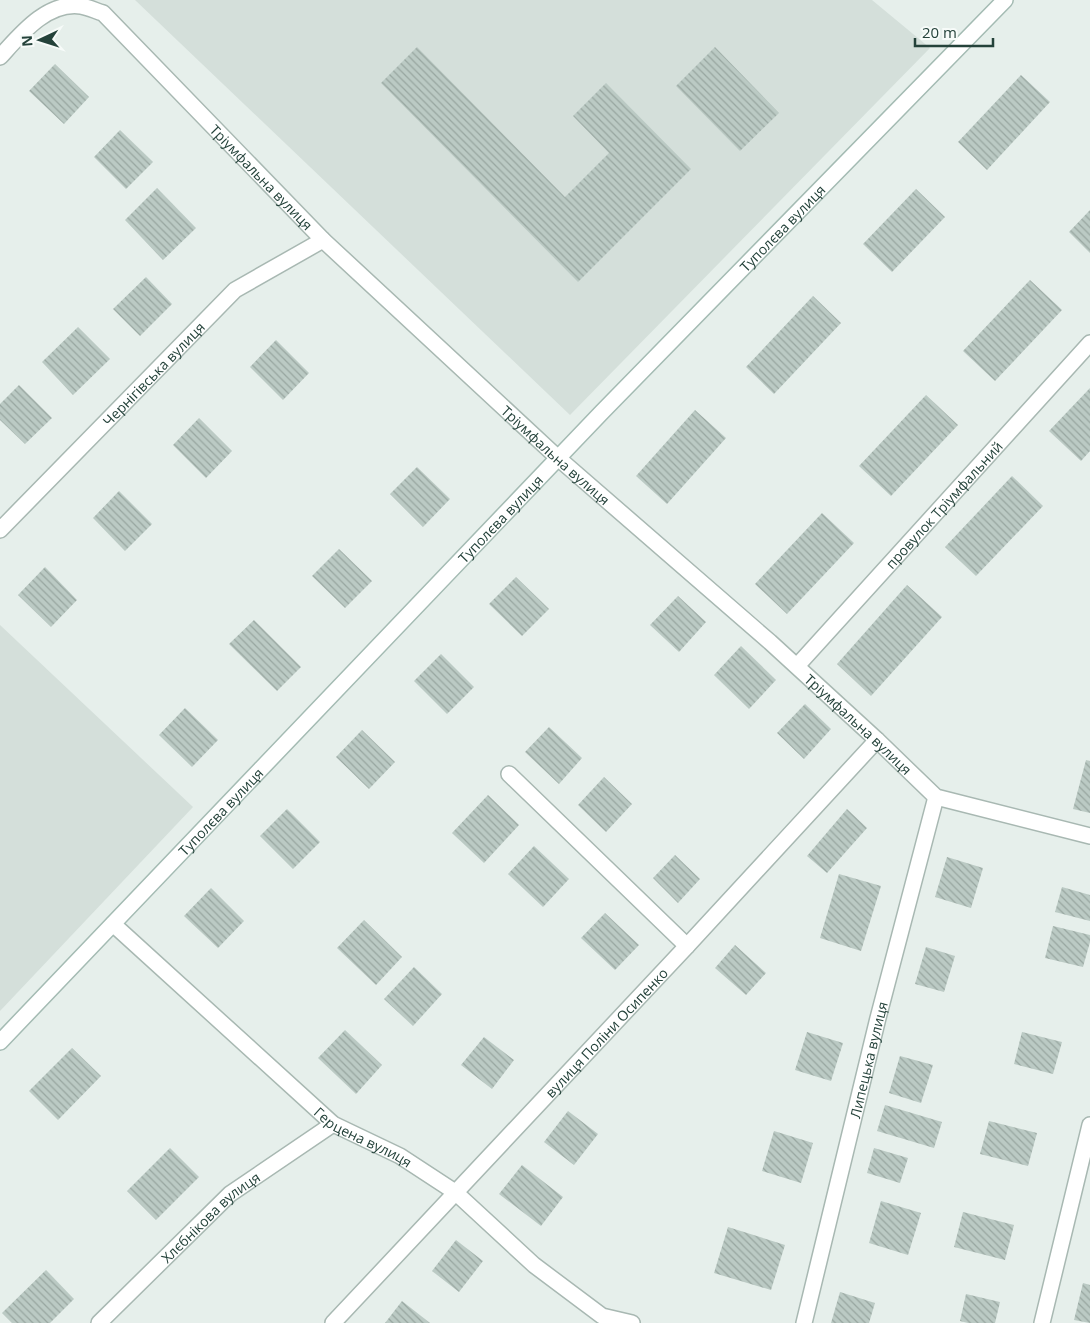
<svg xmlns="http://www.w3.org/2000/svg" width="1090" height="1323" font-family="'Open Sans',sans-serif">
	<defs>
		<pattern id="building-back-hatch" width="6" height="6" patternUnits="userSpaceOnUse" patternTransform="scale(1.25)"><rect width="6" height="6" fill="#bbcac4"/><path d="M-1 5l2 2M0 0l6 6M5-1l2 2" fill="none" stroke="#98a6a0"/></pattern>
	</defs>
	<rect width="100%" height="100%" fill="#e6efeb"/>
	<!-- built -->
	<g fill="#d4dfda">
		<polygon points="135,0 872,0 930,48 570,415"/>
		<polygon points="0,625 193,807 0,1011"/>
	</g>
	<!-- building -->
	<g fill="url(#building-back-hatch)">
		<polygon points="417,47 565,197 609,153 573,116 606,83 691,169 578,282 381,83"/>
		<polygon points="715,47 779,113 740,151 676,86"/>
		<polygon points="55,64 89,97 64,124 29,91"/>
		<polygon points="1021,75 1050,102 987,170 958,142"/>
		<polygon points="120,130 153,162 126,189 94,157"/>
		<polygon points="157,188 196,228 163,260 125,220"/>
		<polygon points="916,189 945,217 892,272 863,244"/>
		<polygon points="1090,210 1090,253 1069,232"/>
		<polygon points="146,277 172,304 140,336 113,309"/>
		<polygon points="1030,280 1062,310 995,381 963,351"/>
		<polygon points="813,296 841,323 774,394 746,367"/>
		<polygon points="78,327 110,359 73,395 42,362"/>
		<polygon points="276,340 309,373 283,400 250,367"/>
		<polygon points="19,385 52,418 25,444 0,420 0,404"/>
		<polygon points="1090,388 1090,451 1081,461 1049,431"/>
		<polygon points="926,395 958,425 891,496 859,466"/>
		<polygon points="695,410 726,438 667,504 636,476"/>
		<polygon points="199,418 232,451 206,478 173,445"/>
		<polygon points="417,467 450,499 423,527 390,494"/>
		<polygon points="1012,476 1043,506 976,576 945,547"/>
		<polygon points="119,491 152,524 125,551 93,518"/>
		<polygon points="822,513 854,543 787,614 755,584"/>
		<polygon points="339,549 372,581 345,608 312,576"/>
		<polygon points="45,567 77,600 51,627 18,595"/>
		<polygon points="516,577 549,609 522,636 489,604"/>
		<polygon points="907,585 942,617 871,696 837,664"/>
		<polygon points="678,596 706,622 679,652 650,625"/>
		<polygon points="254,620 301,667 277,691 229,644"/>
		<polygon points="741,646 776,680 749,709 714,675"/>
		<polygon points="441,654 474,687 447,714 414,681"/>
		<polygon points="805,704 831,729 804,759 777,733"/>
		<polygon points="185,708 218,740 192,767 159,735"/>
		<polygon points="549,727 582,758 559,784 525,752"/>
		<polygon points="362,730 395,762 369,789 336,757"/>
		<polygon points="1086,760 1090,761 1090,813 1073,809"/>
		<polygon points="604,777 632,804 606,832 578,805"/>
		<polygon points="488,795 519,825 484,863 452,833"/>
		<polygon points="287,809 320,842 293,869 260,836"/>
		<polygon points="847,809 867,828 827,873 807,856"/>
		<polygon points="534,846 569,879 543,907 508,874"/>
		<polygon points="675,855 700,879 678,903 653,878"/>
		<polygon points="947,857 983,868 971,908 935,897"/>
		<polygon points="839,874 881,886 861,951 820,938"/>
		<polygon points="1062,887 1090,895 1090,921 1055,912"/>
		<polygon points="211,888 244,921 218,948 184,916"/>
		<polygon points="605,913 639,945 615,970 581,938"/>
		<polygon points="364,920 402,957 376,985 337,948"/>
		<polygon points="1053,926 1090,935 1090,942 1083,967 1045,958"/>
		<polygon points="735,945 766,973 746,995 715,968"/>
		<polygon points="926,947 955,956 944,992 915,984"/>
		<polygon points="414,967 442,994 413,1026 384,999"/>
		<polygon points="345,1030 382,1065 356,1094 318,1058"/>
		<polygon points="807,1032 843,1043 831,1081 795,1070"/>
		<polygon points="1022,1032 1062,1042 1053,1074 1014,1064"/>
		<polygon points="484,1037 514,1060 492,1089 461,1065"/>
		<polygon points="72,1048 101,1076 58,1120 29,1091"/>
		<polygon points="900,1056 933,1065 921,1103 889,1093"/>
		<polygon points="885,1105 942,1122 934,1148 877,1131"/>
		<polygon points="568,1111 598,1134 574,1165 544,1142"/>
		<polygon points="989,1121 1037,1133 1028,1166 980,1154"/>
		<polygon points="774,1131 813,1143 801,1183 762,1171"/>
		<polygon points="170,1148 199,1177 156,1220 127,1191"/>
		<polygon points="874,1148 908,1158 900,1183 867,1173"/>
		<polygon points="522,1165 563,1197 541,1226 499,1194"/>
		<polygon points="881,1201 921,1213 908,1255 869,1243"/>
		<polygon points="963,1212 1014,1225 1005,1260 954,1247"/>
		<polygon points="728,1227 785,1245 771,1290 714,1273"/>
		<polygon points="456,1240 483,1261 459,1292 432,1271"/>
		<polygon points="46,1270 74,1299 50,1323 12,1323 2,1313"/>
		<polygon points="1083,1283 1090,1285 1090,1323 1074,1320"/>
		<polygon points="840,1292 875,1303 869,1323 831,1323"/>
		<polygon points="966,1294 1000,1302 995,1323 968,1323 960,1321"/>
		<polygon points="402,1301 430,1323 385,1323"/>
	</g>
	<g fill="none" stroke-linecap="round" stroke-linejoin="round">
		<!-- street casing -->
		<g stroke="#a8b8b2" stroke-width="18">
			<g id="street">
				<path id="s1" d="M 0,57 C 20,35 47,1 81,6 C 88,7 96,11 103,13 L 323,240 L 558,458 L 770,642 L 877,740 L 936,797 L 1090,836"/>
				<path id="s2" d="M 0,530 L 235,290 L 323,240"/>
				<path id="s3" d="M 797,666 L 1090,343"/>
				<polyline points="509,774 687,946"/>
				<path id="s4" d="M 113,924 L 333,1124 L 400,1156 L 455,1192 L 534,1265 L 602,1316 L 632,1323"/>
				<path id="s5" d="M 99,1323 L 230,1194 L 333,1124"/>
				<path id="s6" d="M 333,1323 L 687,946 L 877,740"/>
				<path id="s7" d="M 804,1323 L 878,1018 L 936,797"/>
				<polyline points="1042,1323 1090,1125"/>
			</g>
		</g>
		<!-- secondary casing -->
		<g stroke="#a4bbb3" stroke-width="18">
			<g id="secondary">
				<path id="s8" d="M 0,1042 L 602,412 L 1005,0"/>
			</g>
		</g>
		<!-- street -->
		<use href="#street" stroke="#fff" stroke-width="15"/>
		<!-- secondary -->
		<use href="#secondary" stroke="#fff" stroke-width="15"/>
	</g>
	<g text-anchor="middle" dominant-baseline="central" stroke-width="5" stroke-linejoin="round" paint-order="stroke">
		<!-- street labels -->
		<g font-size="14" fill="#24423a" stroke="#f7fbf9">
			<text stroke="none"><textPath href="#s1" startOffset="351">Тріумфальна вулиця</textPath></text>
			<text stroke="none"><textPath href="#s8" startOffset="1129">Туполєва вулиця</textPath></text>
			<text stroke="none"><textPath href="#s2" startOffset="219">Чернігівська вулиця</textPath></text>
			<text stroke="none"><textPath href="#s1" startOffset="756">Тріумфальна вулиця</textPath></text>
			<text stroke="none"><textPath href="#s3" startOffset="218">провулок Тріумфальний</textPath></text>
			<text stroke="none"><textPath href="#s8" startOffset="724">Туполєва вулиця</textPath></text>
			<text stroke="none"><textPath href="#s1" startOffset="1161">Тріумфальна вулиця</textPath></text>
			<text stroke="none"><textPath href="#s8" startOffset="319">Туполєва вулиця</textPath></text>
			<text stroke="none"><textPath href="#s6" startOffset="399">вулиця Поліни Осипенко</textPath></text>
			<text stroke="none"><textPath href="#s7" startOffset="271">Липецька вулиця</textPath></text>
			<text stroke="none"><textPath href="#s4" startOffset="330">Герцена вулиця</textPath></text>
			<text stroke="none"><textPath href="#s5" startOffset="154">Хлєбнікова вулиця</textPath></text>
		</g>
	</g>
	<!-- north arrow -->
	<g transform="translate(40 40) rotate(266)" stroke="#f7fbf9" stroke-width="4" paint-order="stroke">
	<path d="M0-4L9 19L0 12L-9 19Z" fill="#24423a"/>
	<text y="-8" font-size="14" font-weight="bold" text-anchor="middle" fill="#24423a">N</text>
	</g>
	<!-- scale -->
	<path d="M915 38v8h78v-8" fill="none" stroke="#24423a" stroke-width="2.5"/>
	<text x="922" y="38" font-size="15" fill="#24423a" stroke="#f7fbf9" stroke-width="4" paint-order="stroke">20 m</text>
</svg>
